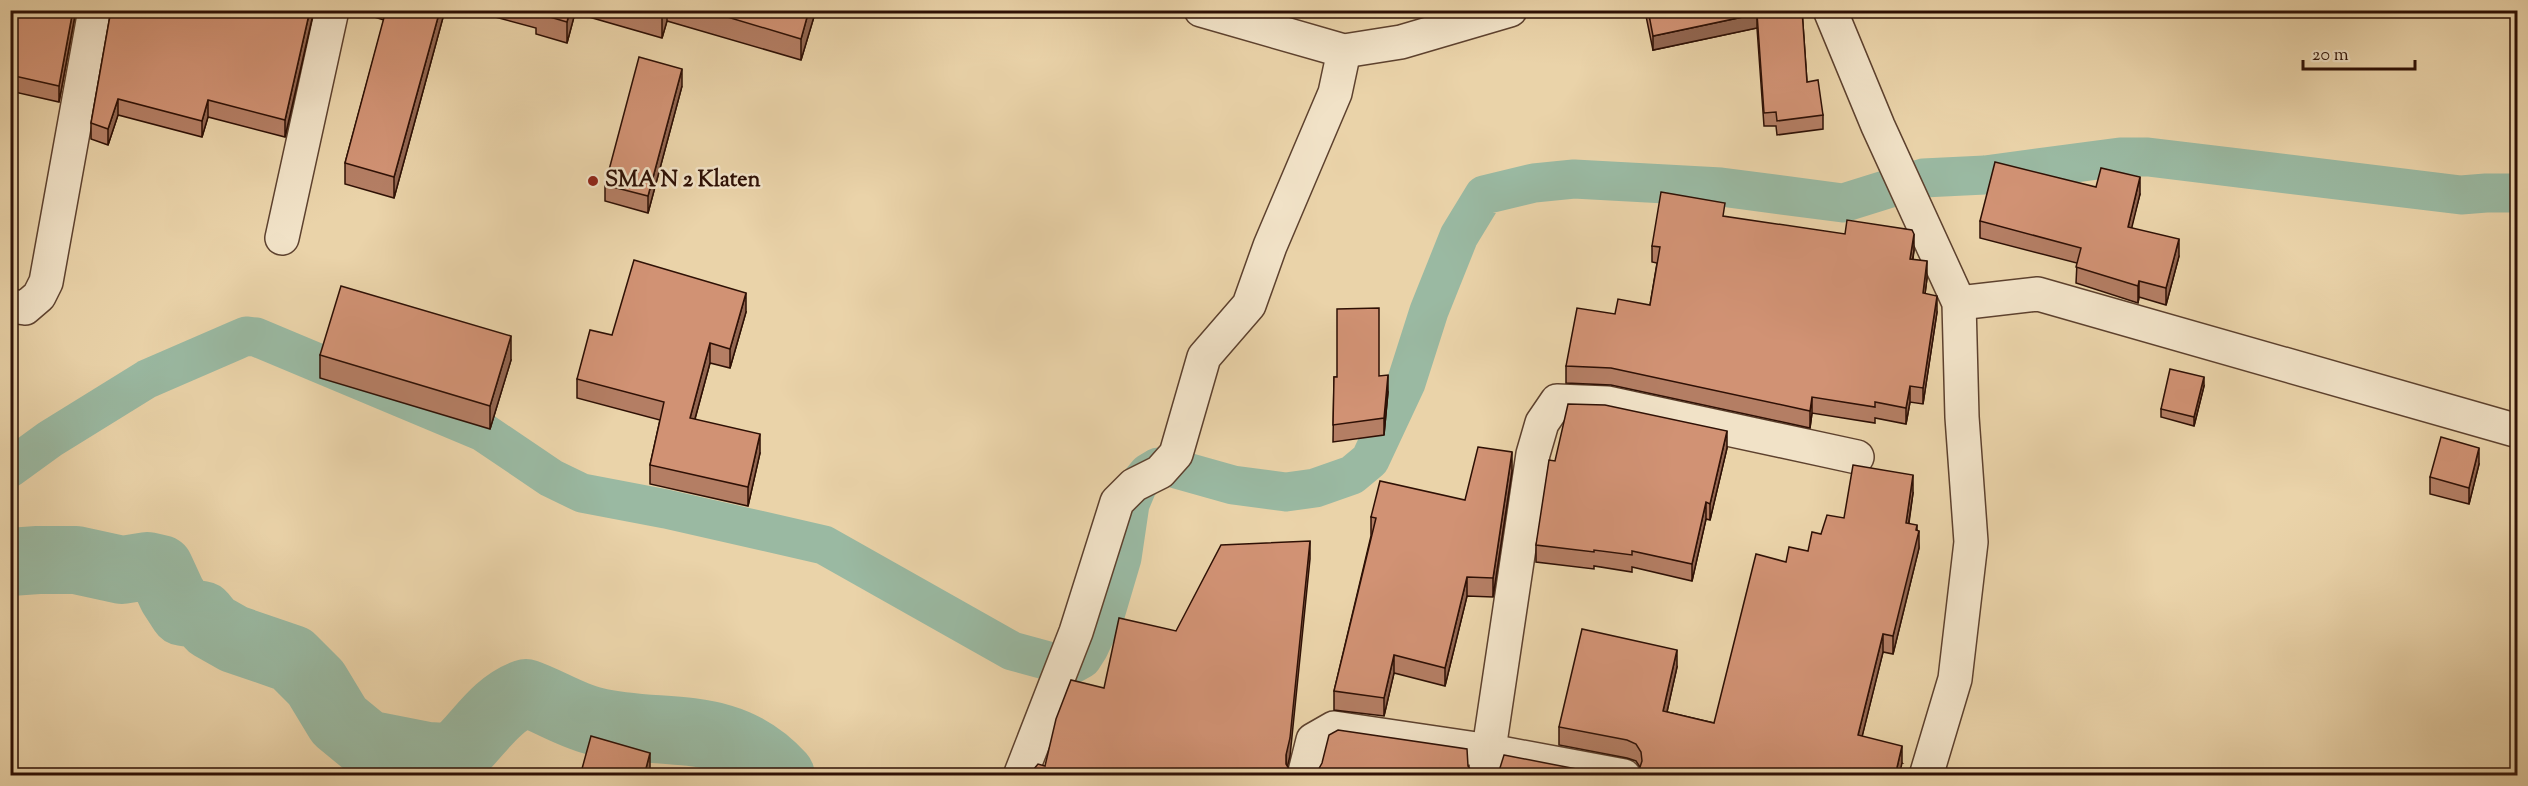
<svg xmlns="http://www.w3.org/2000/svg" width="2528" height="786" font-family="'Sorts Mill Goudy',serif">
	<rect width="100%" height="100%" fill="#ead3a9"/>
	<filter id="stains"><feTurbulence type="fractalNoise" baseFrequency=".00333" numOctaves="4"/><feColorMatrix values="0 0 0 0 .2 0 0 0 0 .09 0 0 0 0 .02 0 0 0 .5 -.17"/></filter>
	<radialGradient id="worn" r=".72"><stop offset=".6" stop-color="#630" stop-opacity="0"/><stop offset="1" stop-color="#630" stop-opacity=".3"/></radialGradient>
	<g fill="none" stroke-linecap="round" stroke-linejoin="round">
		<!-- canal -->
		<polyline stroke="#9ab9a2" stroke-width="39" points="10,468 50,439 147,379 237,340 246,336 256,337 483,432 551,478 582,493 666,509 824,545 1012,651 1056,663 1073,664 1082,659 1089,648 1106,612 1122,558 1130,504 1138,485 1148,473 1158,467 1169,467 1233,485 1286,492 1315,488 1352,475 1370,460 1406,383 1429,311 1459,236 1484,195 1534,183 1574,179 1721,187 1843,203 1923,178 1985,175 2120,157 2148,157 2461,195 2486,193 2518,193"/>
		<!-- river -->
		<path stroke="#9ab9a2" stroke-width="68" d="M 10,562 L 38,560 L 76,560 L 122,570 L 147,566 L 160,569 L 172,595 L 183,612 L 202,615 L 211,626 L 234,639 L 292,659 L 316,683 L 339,721 L 367,744 L 428,756 L 445,757 L 456,755 C 479,734 495,704 526,693 C 549,701 570,715 594,721 C 663,738 727,716 781,776"/>
		<!-- street casing -->
		<g stroke="#5d412e" stroke-width="36">
			<g id="street">
				<polyline points="1201,10 1344,51 1401,42 1510,10"/>
				<polyline points="1830,10 1878,126 1959,303 1962,417 1971,542 1955,679 1926,776"/>
				<polyline points="282,238 332,10"/>
				<polyline points="1959,303 2038,294 2518,431"/>
				<polyline points="10,306 25,308 39,296 46,282 95,10"/>
				<polyline points="1020,776 1076,632 1117,502 1134,485 1160,472 1176,454 1204,357 1249,305 1270,246 1335,93 1344,51"/>
				<polyline points="1304,776 1313,740 1334,728 1490,751 1624,776"/>
				<polyline points="1485,776 1533,454 1542,423 1557,401 1607,403 1857,457"/>
			</g>
		</g>
		<!-- street -->
		<use href="#street" stroke="#f1e2c7" stroke-width="33"/>
	</g>
	<!-- wall -->
	<g fill="#b47e64" stroke="#2e1005" stroke-width="1.5">
		<polygon points="10,10 76,10 59,102 10,91"/>
		<polygon points="111,10 314,10 285,137 208,117 202,137 118,115 108,145 91,139 91,123"/>
		<polygon points="352,10 445,10 394,198 345,184 345,163 384,20"/>
		<polygon points="469,10 816,10 801,60 667,21 662,38 575,13 567,43 536,34 536,28"/>
		<polygon points="1642,10 1802,10 1807,82 1823,115 1823,129 1777,135 1776,126 1764,126 1757,28 1653,50 1646,16 1644,17"/>
		<polygon points="682,86 648,213 605,201 605,185"/>
		<polygon points="2096,187 2140,194 2131,228 2179,256 2166,305 2139,297 2138,303 2076,283 2077,263 1980,238 1980,221"/>
		<polygon points="1725,217 1914,250 1913,259 1927,278 1925,294 1937,312 1923,404 1910,402 1906,424 1875,418 1875,423 1812,413 1810,428 1611,385 1566,383 1566,366 1615,314 1650,305 1657,263 1652,262 1652,246"/>
		<polygon points="746,312 730,368 710,363 695,419 760,453 748,506 650,484 650,465 660,420 577,398 577,379 612,335"/>
		<polygon points="320,355 511,360 490,429 320,378"/>
		<polygon points="1379,376 1388,392 1384,435 1333,442 1334,377"/>
		<polygon points="2204,386 2194,426 2161,417 2161,409"/>
		<polygon points="1727,448 1710,520 1706,519 1692,581 1632,567 1632,572 1594,566 1594,569 1536,562 1536,545 1555,461"/>
		<polygon points="2479,464 2469,504 2430,494 2430,477"/>
		<polygon points="1512,471 1493,597 1467,596 1445,686 1394,673 1384,716 1334,710 1334,691 1371,536 1371,517 1465,500"/>
		<polygon points="1913,493 1909,523 1917,530 1919,548 1893,654 1883,652 1862,736 1902,763 1639,770 1640,767 1636,761 1627,758 1559,745 1559,727 1677,667 1667,712 1714,723 1786,562 1808,551 1821,534 1844,518"/>
	</g>
	<!-- shaded-wall -->
	<g fill="#926651" stroke="#2e1005" stroke-width="1.5">
		<polygon points="73,10 76,10 59,102 59,86"/>
		<polygon points="310,10 314,10 285,137 285,120"/>
		<polygon points="440,10 445,10 394,198 394,177"/>
		<polygon points="570,10 575,10 575,13 567,43 567,22"/>
		<polygon points="664,10 667,10 667,21 662,38 662,17"/>
		<polygon points="809,10 816,10 801,60 801,39"/>
		<polygon points="1644,10 1646,10 1646,16 1644,17"/>
		<polygon points="1757,14 1757,28 1653,50 1653,36"/>
		<polygon points="682,69 682,86 648,213 648,196"/>
		<polygon points="118,99 118,115 108,145 108,129"/>
		<polygon points="208,100 208,117 202,137 202,121"/>
		<polygon points="2140,177 2140,194 2128,243 2128,227"/>
		<polygon points="1914,234 1914,250 1910,275 1910,259"/>
		<polygon points="2179,239 2179,256 2166,305 2166,288"/>
		<polygon points="1927,261 1927,278 1923,310 1923,293"/>
		<polygon points="2139,281 2139,297 2138,303 2138,286"/>
		<polygon points="746,293 746,312 730,368 730,349"/>
		<polygon points="1937,296 1937,312 1923,404 1923,388"/>
		<polygon points="511,336 511,360 490,429 490,406"/>
		<polygon points="710,343 710,363 690,437 690,418"/>
		<polygon points="1388,375 1388,392 1384,435 1384,418"/>
		<polygon points="2204,377 2204,386 2194,426 2194,417"/>
		<polygon points="1910,386 1910,402 1906,424 1906,408"/>
		<polygon points="1812,397 1812,413 1810,428 1810,411"/>
		<polygon points="1727,431 1727,448 1710,520 1710,504"/>
		<polygon points="760,434 760,453 748,506 748,487"/>
		<polygon points="2479,448 2479,464 2469,504 2469,488"/>
		<polygon points="1512,452 1512,471 1493,597 1493,578"/>
		<polygon points="1913,475 1913,493 1906,540 1906,523"/>
		<polygon points="1706,502 1706,519 1692,581 1692,564"/>
		<polygon points="1917,525 1917,538 1919,531 1919,548 1893,654 1893,636"/>
		<polygon points="1310,541 1310,559 1290,756 1286,772 1286,755"/>
		<polygon points="1467,577 1467,596 1445,686 1445,668"/>
		<polygon points="1883,634 1883,652 1858,753 1858,735"/>
		<polygon points="1677,650 1677,667 1663,729 1663,711"/>
		<polygon points="1394,655 1394,673 1384,716 1384,698"/>
		<polygon points="1902,746 1902,763 1899,776 1895,776"/>
		<polygon points="650,753 650,776 644,776"/>
	</g>
	<!-- building -->
	<g fill="#d19274" stroke="#2e1005" stroke-width="1.5">
		<polygon points="10,10 73,10 59,86 10,75"/>
		<polygon points="111,10 310,10 285,120 208,100 202,121 118,99 108,129 91,123"/>
		<polygon points="386,10 440,10 394,177 345,163"/>
		<polygon points="536,10 570,10 567,22 536,13"/>
		<polygon points="640,10 664,10 662,17"/>
		<polygon points="704,10 809,10 801,39"/>
		<polygon points="1648,10 1802,10 1807,82 1818,80 1823,115 1777,121 1776,112 1764,113 1757,14 1653,36"/>
		<polygon points="639,57 682,69 648,196 605,185"/>
		<polygon points="1995,162 2096,187 2101,168 2140,177 2128,227 2179,239 2166,288 2139,281 2138,286 2076,267 2081,248 1980,221"/>
		<polygon points="1661,192 1725,203 1723,216 1845,234 1847,220 1912,230 1914,234 1910,259 1927,261 1923,293 1937,296 1923,388 1910,386 1906,408 1875,402 1875,407 1812,397 1810,411 1611,368 1566,366 1577,308 1615,314 1618,299 1650,305 1660,247 1652,246"/>
		<polygon points="634,260 746,293 730,349 710,343 690,418 760,434 748,487 650,465 664,402 577,379 590,330 612,335"/>
		<polygon points="341,286 511,336 490,406 320,355"/>
		<polygon points="1379,308 1379,376 1388,375 1384,418 1333,425 1334,377 1337,377 1337,309"/>
		<polygon points="2170,369 2204,377 2194,417 2161,409"/>
		<polygon points="1568,404 1605,405 1727,431 1710,504 1706,502 1692,564 1632,551 1632,555 1594,550 1594,552 1536,545 1549,460 1555,461"/>
		<polygon points="2441,437 2479,448 2469,488 2430,477"/>
		<polygon points="1478,447 1512,452 1493,578 1467,577 1445,668 1394,655 1384,698 1334,691 1376,518 1371,517 1380,481 1465,500"/>
		<polygon points="1853,465 1913,475 1906,523 1917,525 1916,530 1919,531 1893,636 1883,634 1858,735 1902,746 1895,776 1631,776 1639,770 1642,761 1641,752 1636,744 1627,740 1559,727 1582,629 1677,650 1663,711 1714,723 1756,554 1786,562 1789,547 1808,551 1812,532 1821,534 1827,515 1844,518"/>
		<polygon points="1310,541 1290,738 1286,755 1286,764 1291,772 1297,776 1028,776 1038,764 1045,766 1056,719 1071,680 1104,688 1119,618 1176,631 1221,545"/>
		<polygon points="1338,730 1467,749 1468,766 1473,773 1479,776 1311,776 1317,772 1322,763 1329,735"/>
		<polygon points="591,736 650,753 644,776 580,776"/>
		<polygon points="1504,755 1613,776 1492,776 1499,771"/>
	</g>
	<!-- markers -->
	<circle fill="#8f2418" stroke="#f1e2c7" stroke-width="2" cx="593" cy="181" r="6"/>
	<g text-anchor="middle" dominant-baseline="central" stroke-width="5" stroke-linejoin="round" paint-order="stroke">
		<!-- poi labels -->
		<g font-size="22" font-weight="bold" fill="#2e1005" stroke="#f1e2c7" text-anchor="start">
			<text x="605" y="181">SMA N 2 Klaten</text>
		</g>
	</g>
	<!-- margin -->
	<rect width="2528" height="786" fill="none" stroke="#ead3a9" stroke-width="36"/>
	<rect x="12" y="12" width="2504" height="762" fill="none" stroke="#2e1005" stroke-width="3"/>
	<rect x="18" y="18" width="2492" height="750" fill="none" stroke="#2e1005" stroke-width="1.5"/>
	<!-- scale -->
	<path d="M2303 60v9h112v-9" fill="none" stroke="#2e1005" stroke-width="3"/>
	<text x="2312" y="60" font-size="18" fill="#2e1005" stroke="#f1e2c7" stroke-width="4.5" paint-order="stroke">20 m</text>
	<rect width="100%" height="100%" filter="url(#stains)"/>
	<rect width="100%" height="100%" fill="url(#worn)"/>
</svg>
